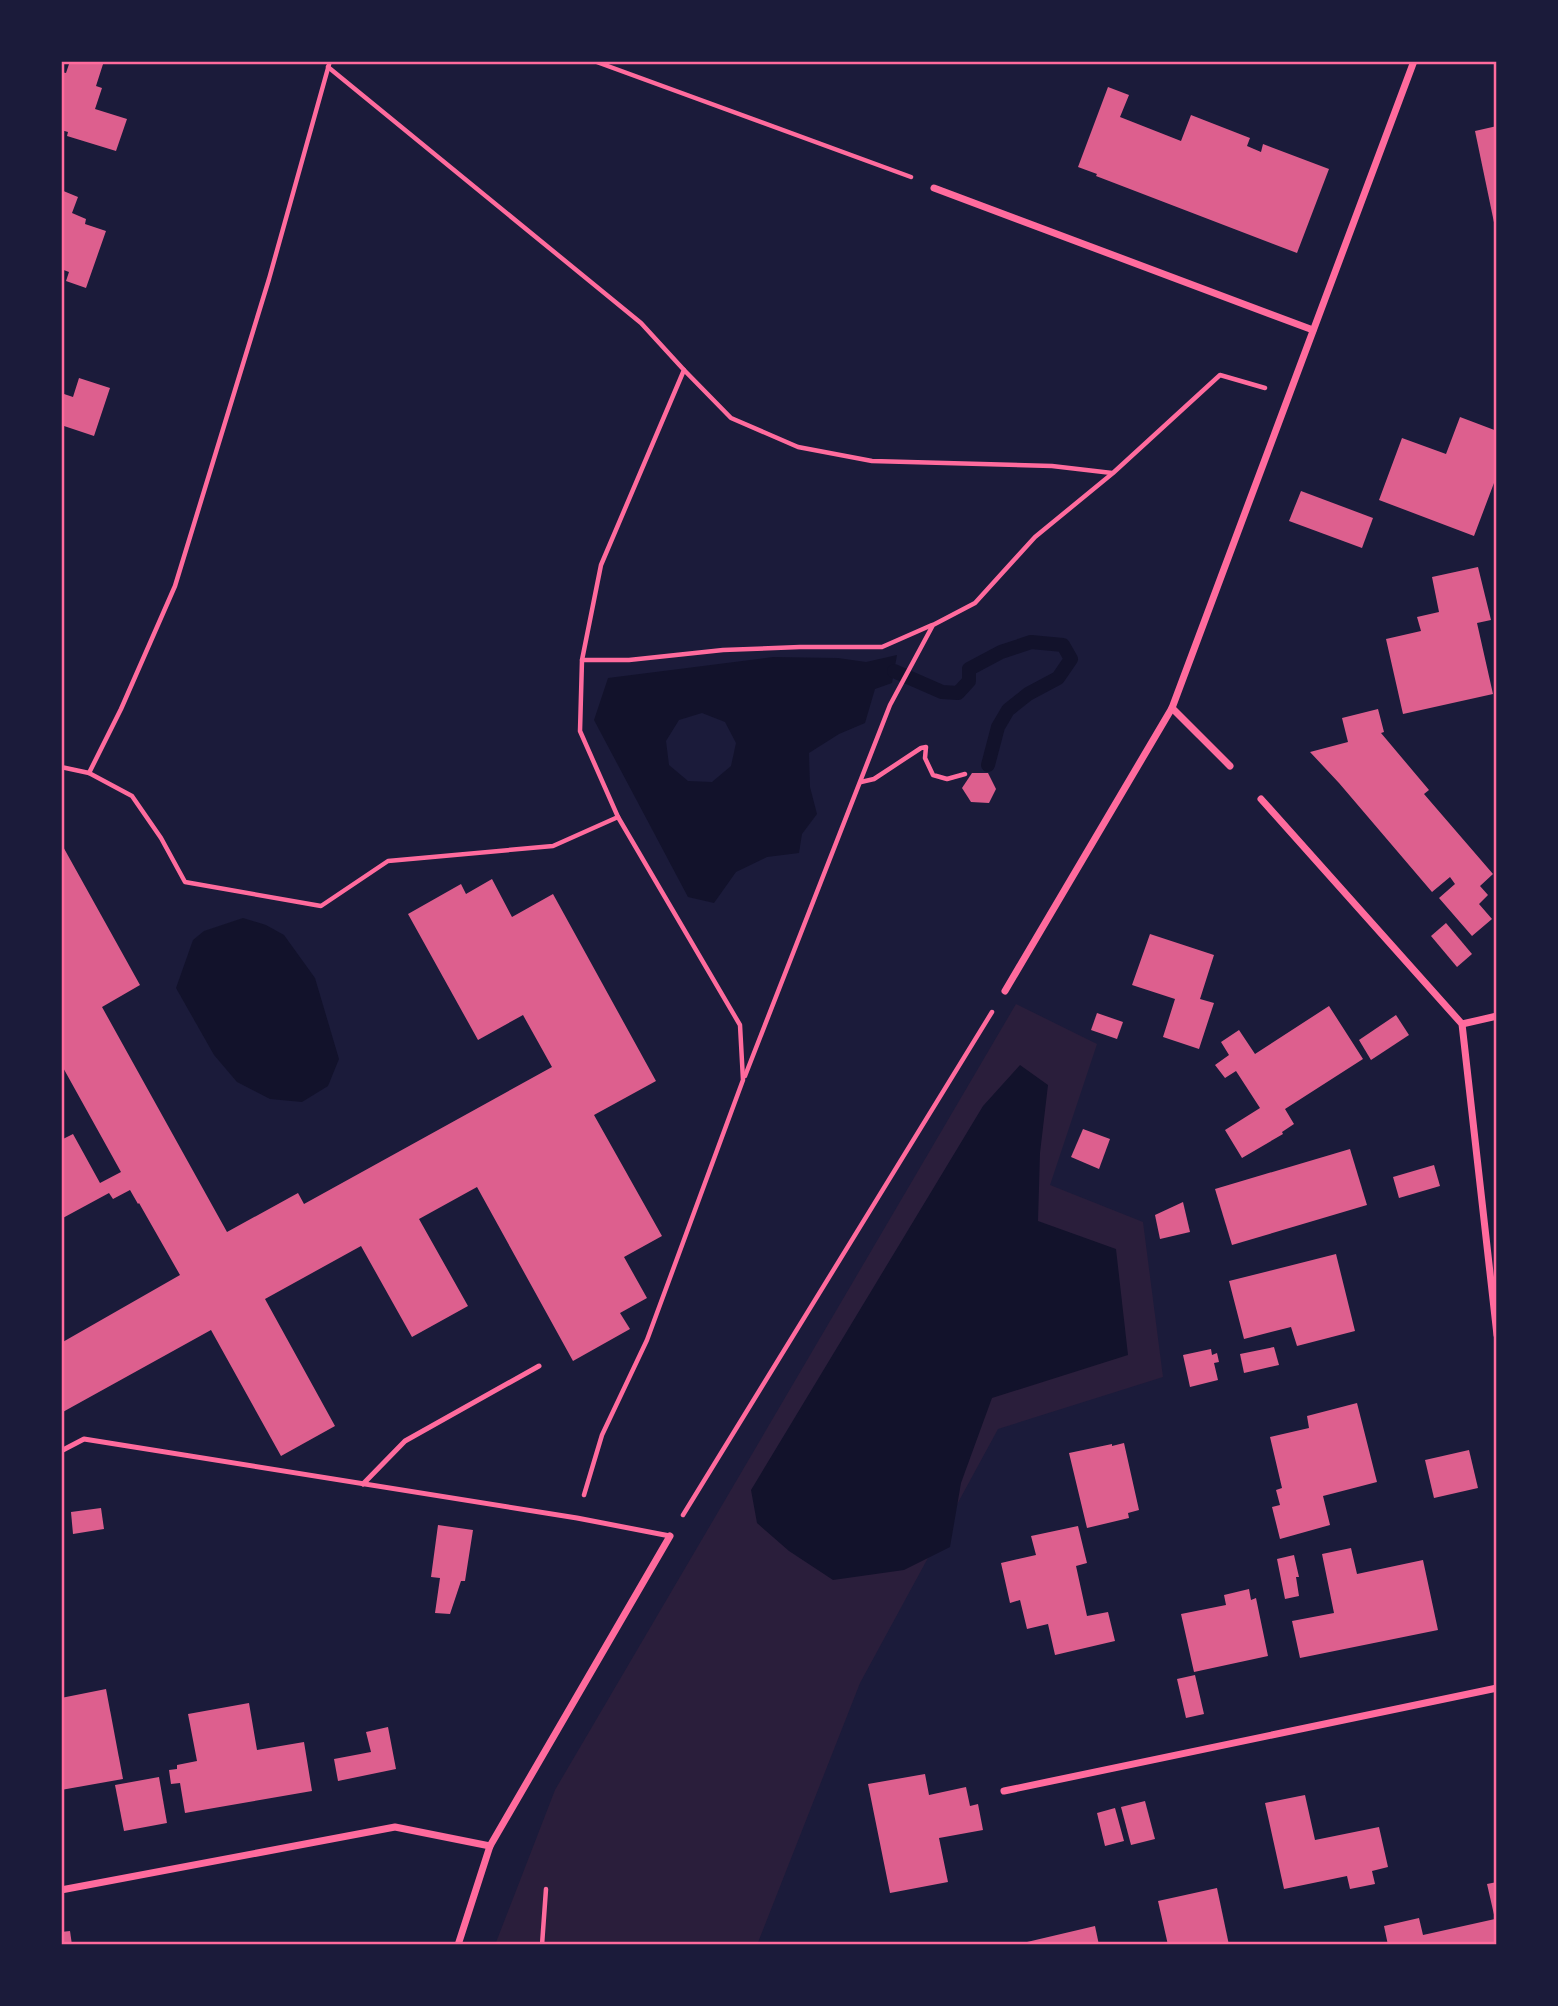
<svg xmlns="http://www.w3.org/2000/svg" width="1558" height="2006" font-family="'DejaVu Sans',sans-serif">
	<rect width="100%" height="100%" fill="#1b1b3a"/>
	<!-- green -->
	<polygon fill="#2a1e3b" points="1016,1004 1097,1044 1050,1185 1143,1222 1163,1377 998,1429 860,1683 757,1945 495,1945 555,1790"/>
	<!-- water -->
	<g fill="#12122b" fill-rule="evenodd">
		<path d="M 897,655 L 892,683 L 875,689 L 865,723 L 839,734 L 809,753 L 810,787 L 817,814 L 802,834 L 799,853 L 767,857 L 736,872 L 714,903 L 688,897 L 594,720 L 608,678 L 773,657 L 838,658 L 866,662 ZM 702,713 L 725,722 L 736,743 L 731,766 L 712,782 L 688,781 L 669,765 L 666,741 L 679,720 Z"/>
		<polygon points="243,918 266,925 284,935 315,978 339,1059 328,1086 302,1102 270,1099 237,1082 214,1055 176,988 193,940 204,931"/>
		<polygon points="1020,1065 1048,1085 1040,1153 1038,1221 1116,1249 1128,1355 992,1398 961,1483 950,1547 904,1570 833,1580 789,1551 757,1523 751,1490 983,1106"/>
	</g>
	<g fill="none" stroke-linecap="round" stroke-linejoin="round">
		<!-- stream -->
		<polyline stroke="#12122b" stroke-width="14" points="894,671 942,692 958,693 969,681 969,669 1001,652 1031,642 1063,645 1071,659 1058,678 1028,694 1008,710 998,727 988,765"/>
	</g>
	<!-- building -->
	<g fill="#dd5f8e">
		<polygon points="70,61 104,61 96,86 102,88 95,109 127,119 116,151 67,136 68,132 61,130 61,72 66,73"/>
		<polygon points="1108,87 1129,95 1120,117 1181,141 1191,115 1250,138 1247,146 1261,152 1263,144 1329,169 1297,253 1096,176 1097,174 1078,167"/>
		<polygon points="1497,126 1497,232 1496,232 1475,131"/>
		<polygon points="61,190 78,197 72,213 86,219 85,224 106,231 86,288 66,281 69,272 61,269"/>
		<polygon points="79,378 110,388 94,436 61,425 61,393 73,397"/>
		<polygon points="1460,417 1497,431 1497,475 1474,536 1379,500 1402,438 1446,454"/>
		<polygon points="1301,491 1373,518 1362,548 1289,521"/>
		<polygon points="1478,567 1491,620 1477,623 1493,694 1403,714 1386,639 1421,631 1417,617 1439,612 1432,577"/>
		<polygon points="1378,709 1384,732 1381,733 1429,790 1424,794 1493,874 1480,886 1488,895 1479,904 1492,919 1472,936 1439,898 1455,884 1450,877 1432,892 1339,783 1310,752 1348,742 1342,718"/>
		<polygon points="972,773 988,773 996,789 989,803 971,802 962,788"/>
		<polygon points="61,843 140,985 102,1007 227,1232 298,1193 304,1204 552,1067 523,1015 478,1040 408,914 461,884 466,894 492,879 512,917 553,894 656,1081 594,1115 662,1236 624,1257 647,1298 620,1313 630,1329 573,1361 477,1187 419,1219 468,1306 412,1337 361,1246 265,1299 335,1426 281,1456 211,1330 61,1413 61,1343 180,1275 139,1203 138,1204 130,1190 113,1199 109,1193 61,1219 61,1140 73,1134 100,1183 121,1172 61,1064"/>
		<polygon points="1446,923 1472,954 1457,967 1431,936"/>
		<polygon points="1150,934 1214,955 1200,999 1214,1003 1199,1049 1163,1037 1175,999 1132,985"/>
		<polygon points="1329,1006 1363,1059 1285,1109 1294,1124 1282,1132 1283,1134 1242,1158 1225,1130 1260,1108 1236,1071 1225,1078 1215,1065 1229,1055 1221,1042 1239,1030 1255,1054"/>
		<polygon points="1097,1013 1123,1022 1117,1039 1091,1030"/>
		<polygon points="1396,1015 1409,1035 1371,1060 1359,1040"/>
		<polygon points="1083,1129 1110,1139 1099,1169 1071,1157"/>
		<polygon points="1350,1149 1367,1205 1232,1245 1215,1189"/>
		<polygon points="1434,1165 1440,1186 1399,1198 1393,1177"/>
		<polygon points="1183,1202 1190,1232 1160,1239 1155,1215"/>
		<polygon points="1336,1254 1355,1331 1297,1346 1291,1327 1244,1339 1229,1281"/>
		<polygon points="1274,1347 1279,1365 1244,1373 1240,1354"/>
		<polygon points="1211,1349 1212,1355 1217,1353 1219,1362 1214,1363 1218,1380 1190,1387 1183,1355"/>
		<polygon points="1357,1403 1377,1482 1323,1496 1330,1525 1280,1539 1272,1507 1280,1505 1276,1490 1282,1488 1270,1437 1309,1428 1307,1416"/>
		<polygon points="1124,1443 1139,1510 1128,1513 1129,1518 1087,1528 1069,1453 1112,1444 1112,1446"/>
		<polygon points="1469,1450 1478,1488 1434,1498 1425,1460"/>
		<polygon points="101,1508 104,1529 73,1534 71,1512"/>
		<polygon points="438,1525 473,1530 465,1581 461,1581 450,1614 435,1613 440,1578 431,1577"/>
		<polygon points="1078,1526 1087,1563 1076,1566 1087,1616 1108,1612 1115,1641 1055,1655 1048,1624 1027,1629 1020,1600 1010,1603 1001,1563 1036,1555 1031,1536"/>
		<polygon points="1351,1548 1357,1574 1423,1560 1438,1630 1300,1658 1292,1621 1334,1613 1322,1554"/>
		<polygon points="1294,1555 1299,1577 1296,1577 1299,1596 1285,1599 1277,1559"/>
		<polygon points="1249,1589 1251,1600 1256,1598 1268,1656 1194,1672 1181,1614 1226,1605 1224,1595"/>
		<polygon points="1195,1675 1204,1714 1186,1718 1177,1679"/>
		<polygon points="106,1689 123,1779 61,1790 61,1698"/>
		<polygon points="249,1703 257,1750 304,1742 312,1791 185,1813 180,1783 171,1784 169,1770 177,1769 177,1765 197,1761 188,1714"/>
		<polygon points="388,1727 396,1769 338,1781 334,1759 371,1752 366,1732"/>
		<polygon points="925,1774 929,1795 966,1787 970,1806 978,1804 983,1830 939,1838 948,1882 890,1893 868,1784"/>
		<polygon points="159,1777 167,1823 124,1831 115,1785"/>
		<polygon points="1305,1795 1315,1840 1379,1827 1388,1867 1372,1871 1375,1884 1350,1889 1347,1876 1284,1889 1265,1803"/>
		<polygon points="1145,1801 1155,1839 1131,1845 1121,1807"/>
		<polygon points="1115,1808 1124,1841 1105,1846 1097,1813"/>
		<polygon points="1497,1882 1497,1945 1388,1945 1384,1926 1419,1918 1423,1935 1495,1919 1487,1884"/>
		<polygon points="1217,1888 1229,1945 1168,1945 1158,1901"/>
		<polygon points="1095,1926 1099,1945 1028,1945 1027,1942"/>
		<polygon points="70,1931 72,1945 61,1945 61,1932"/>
	</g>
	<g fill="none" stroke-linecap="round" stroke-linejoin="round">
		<!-- path -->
		<g stroke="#ff6b9d" stroke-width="4.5">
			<polyline points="594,61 911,177"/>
			<polyline points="328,67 641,323 684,370 601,565 582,660 580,731 618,817 740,1025 743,1080 647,1340 602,1435 584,1495"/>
			<polyline points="684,370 731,418 798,447 872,461 1052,466 1112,473"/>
			<polyline points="582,660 629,660 723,650 800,647 882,647 932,625"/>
			<polyline points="61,767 89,773 132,796 161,838 185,882 321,906 388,861 553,846 618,817"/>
			<polyline points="89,773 121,709 175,586 269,279 330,61"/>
			<polyline points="861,782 874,779 921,748 926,747 925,758 933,775 947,779 965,774"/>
			<polyline points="745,1076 890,705 933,625 975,603 1035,537 1113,473 1220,375 1265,388"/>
			<polyline points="683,1515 992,1012"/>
			<polyline points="542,1945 546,1889"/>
		</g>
		<!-- service -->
		<g stroke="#ff6b9d" stroke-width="5">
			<polyline points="61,1451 84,1439 577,1518 670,1536"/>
			<polyline points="363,1484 405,1441 539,1366"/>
		</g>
		<!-- minor -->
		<g stroke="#ff6b9d" stroke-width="7">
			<polyline points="934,188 1313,330"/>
			<polyline points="1172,708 1230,766"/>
			<polyline points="1261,799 1462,1024 1497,1335"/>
			<polyline points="1005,991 1172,708 1414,61"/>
			<polyline points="1462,1024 1497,1016"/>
			<polyline points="1004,1791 1497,1688"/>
			<polyline points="61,1890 395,1827 490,1846"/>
			<polyline points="458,1945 490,1846 670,1536"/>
		</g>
	</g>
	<!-- border -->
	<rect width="1558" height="2006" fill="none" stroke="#1b1b3a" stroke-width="126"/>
	<rect x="63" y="63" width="1432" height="1880" fill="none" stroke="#ff6b9d" stroke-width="2.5"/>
</svg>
